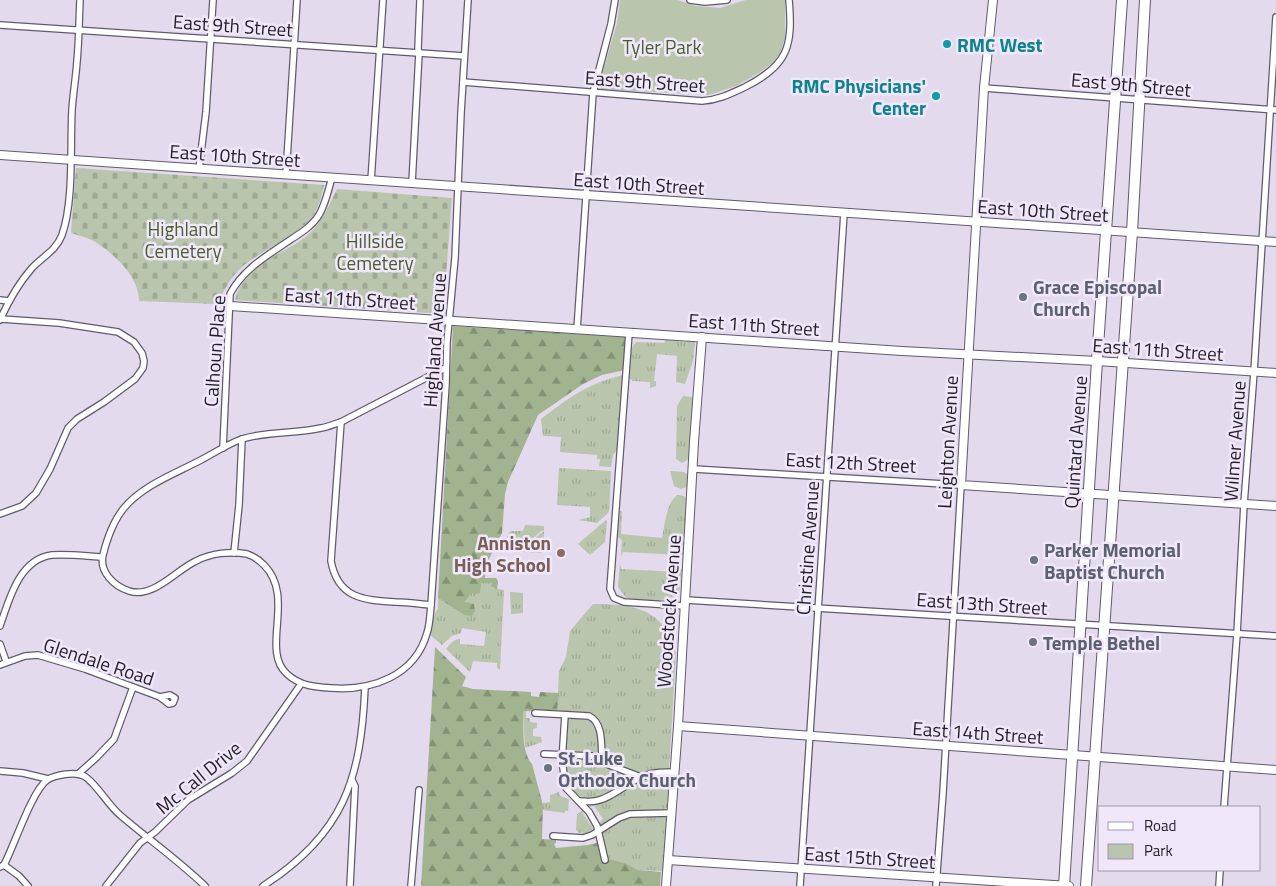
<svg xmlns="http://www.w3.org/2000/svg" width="1276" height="886" font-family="'Titillium Web',sans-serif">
	<defs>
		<pattern id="grass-tufts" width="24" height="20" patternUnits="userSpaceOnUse" patternTransform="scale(1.25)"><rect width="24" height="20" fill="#b9c5ac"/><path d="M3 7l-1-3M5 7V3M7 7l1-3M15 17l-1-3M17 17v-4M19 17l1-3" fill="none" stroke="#9fa994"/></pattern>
		<pattern id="forest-firs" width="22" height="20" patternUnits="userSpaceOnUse" patternTransform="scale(1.25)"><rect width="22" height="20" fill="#a2b390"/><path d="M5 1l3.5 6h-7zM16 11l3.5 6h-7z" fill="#849175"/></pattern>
		<pattern id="cemetery-stones" width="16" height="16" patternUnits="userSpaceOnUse" patternTransform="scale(1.25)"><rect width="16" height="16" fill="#b9c5ac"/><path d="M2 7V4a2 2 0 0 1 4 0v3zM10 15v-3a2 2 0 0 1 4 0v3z" fill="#9fa994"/></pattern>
	</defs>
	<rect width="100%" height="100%" fill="#e3daee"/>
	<!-- grass -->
	<g fill="url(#grass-tufts)">
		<path d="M 666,340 L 685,342 L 693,341 L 695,343 L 693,361 L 685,384 L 676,382 L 677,356 L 657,354 L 654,381 L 656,381 L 656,386 L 650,388 L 650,382 L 633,381 L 629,378 C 629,367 627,351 636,342 L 664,343 Z"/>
		<path d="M 623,375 L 618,449 L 613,455 L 611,467 L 596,466 L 599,466 L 600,459 L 597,459 L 597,455 L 560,452 L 561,437 L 543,436 L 541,419 C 570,397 587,384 623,375 Z"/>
		<polygon points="683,396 692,397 694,400 689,459 682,463 676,459 677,406"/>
		<polygon points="559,468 611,471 609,512 597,523 578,520 590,517 590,507 557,505"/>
		<polygon points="670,471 684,472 687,474 687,487 681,489 674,486"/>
		<path d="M 677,495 L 684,496 L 687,500 L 683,555 L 623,552 L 621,557 L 622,540 L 618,537 L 620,511 L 622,511 L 621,534 L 662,538 C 665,524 666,504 677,495 Z"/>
		<polygon points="606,520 607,521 605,542 590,555 578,544 579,543"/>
		<polygon points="525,525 544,526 544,530 541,531 530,541 521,540 520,547 521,549 541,550 541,543 533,541 540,542 540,539 535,538 544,531 543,553 502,551 509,533 511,531 523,531"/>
		<path d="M 620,563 L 621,569 L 675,572 L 677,567 L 680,567 L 682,570 L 679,593 C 664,605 643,599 626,598 L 618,587 Z"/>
		<path d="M 481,582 L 493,583 L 493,588 L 504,590 L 500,670 L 497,667 L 497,663 L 473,661 L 470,672 L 446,649 C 450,644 454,639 460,639 L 460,644 L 484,646 L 486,632 L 462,628 L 461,633 L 452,636 L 442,645 L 430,635 C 433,627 432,615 438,609 L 438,598 L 464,615 L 468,604 L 465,603 L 471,592 Z"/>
		<polygon points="510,592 523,593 523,613 511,614"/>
		<path d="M 593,604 C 634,604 664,608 676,653 L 669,770 L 652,771 L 639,773 L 607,761 L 605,758 C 603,744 605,721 591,714 L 557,712 L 559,671 L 566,657 L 570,631 Z"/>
		<polygon points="523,710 526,711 526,718 530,718 530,722 537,723 537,728 533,729 533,736 541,737 542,742 525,748"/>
		<path d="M 568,718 C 574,718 583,717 589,719 C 600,722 599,744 598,753 L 597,754 L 593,752 L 566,751 L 566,720 Z"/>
		<path d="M 568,757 L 588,757 L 635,776 C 619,786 598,807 578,795 C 572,792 569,787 568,780 C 566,772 564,764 568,757 Z"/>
		<path d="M 656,775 L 669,775 L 667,808 C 654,812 641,809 628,813 C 618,816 609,825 600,826 L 599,823 L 603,819 L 594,806 L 588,807 L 588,805 L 603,802 L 638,780 Z"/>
		<polygon points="559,792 560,796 569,799 568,811 565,811 565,813 542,810 543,803 550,802 550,795"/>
		<path d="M 583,810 L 583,814 L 593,828 C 590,834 583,835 578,832 L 576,829 L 577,814 Z"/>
		<polygon points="667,815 663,871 638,870 625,863 609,859 606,856 600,833 621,820 630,816"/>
	</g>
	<!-- forest -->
	<g fill="url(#forest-firs)">
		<polygon points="453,326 625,337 624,367 621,371 602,375 583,384 538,415 508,482 505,494 502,533 486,565 485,578 496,578 498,581 497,590 491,586 493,583 481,583 480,593 476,594 471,593 465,602 474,604 475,611 472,616 464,615 438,598"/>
		<path d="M 435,647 L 466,677 L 462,686 L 473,689 L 531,692 L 531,696 L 539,697 L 540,692 L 559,693 L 557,712 L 523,711 C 524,728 521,751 532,764 L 543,805 L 542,839 L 556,840 L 556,843 L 554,844 L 556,848 L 588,845 L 600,842 L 602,862 L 608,862 L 609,859 L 625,863 L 638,870 L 661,872 L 660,886 L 421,886 Z"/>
	</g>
	<!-- cemetery -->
	<g fill="url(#cemetery-stones)">
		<path d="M 76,168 L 324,185 C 322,195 319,208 312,217 C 295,239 258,250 238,271 C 229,280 223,293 217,304 L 139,301 C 139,277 116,256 97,243 C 90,238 80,236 71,233 Z"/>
		<path d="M 337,189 L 452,198 L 443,314 L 235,300 C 245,262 281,257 308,235 C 322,222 329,206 337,189 Z"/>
	</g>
	<!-- park -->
	<polygon fill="#b9c5ac" points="620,0 677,0 696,6 720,8 746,0 785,0 785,37 781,51 775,61 762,71 736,86 709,95 601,89 599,85 617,23"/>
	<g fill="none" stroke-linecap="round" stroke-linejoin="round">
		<!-- minor casing -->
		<g stroke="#625a6b" stroke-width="8">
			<g id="minor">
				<polyline points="690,0 705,2 727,0"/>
				<polyline points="0,25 464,56"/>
				<path d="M 463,82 L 702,101 C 718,100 730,94 745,87 C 788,65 793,47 789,0"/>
				<polyline points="984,88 1276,110"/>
				<polyline points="199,169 206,112 213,0"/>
				<polyline points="286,175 297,0"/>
				<polyline points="371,181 383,0"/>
				<polyline points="412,183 419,53 418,49 420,0"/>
				<polyline points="0,300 9,301"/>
				<path d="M 0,320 C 8,302 18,284 32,268 C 42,257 56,251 62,235 C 74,201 70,147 72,110 C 73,94 76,77 77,61 C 79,41 79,20 80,0"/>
				<polyline points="577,330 593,93 611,24 615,0"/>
				<polyline points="629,333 610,589 614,598 624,602 685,606"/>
				<path d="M 445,368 L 341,422 C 334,424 328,427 321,428 C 295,434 267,431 242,439 C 227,444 213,454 199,461 C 174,474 142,486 124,508 C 114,520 107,539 103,555 C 99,572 114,586 129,591 C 153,599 176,570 196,561 C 211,553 231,551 247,554 C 253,556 259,560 264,565 C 296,597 260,650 287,674 C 300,686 315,687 331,688 C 372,691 415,676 427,633 C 430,624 430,614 431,605 L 446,384 L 447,342 L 455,258 L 461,113 L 468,0"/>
				<path d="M 341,422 L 331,561 C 338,599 364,600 396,602 C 408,602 419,604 431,605"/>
				<path d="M 223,448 L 230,294 C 243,269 268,255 290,240 C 301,233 312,226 319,215 C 326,203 328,190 332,178"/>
				<polyline points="694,469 961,485 943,793 936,886"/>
				<polyline points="0,514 22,506 36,493 50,469 68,428 77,419 104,402 135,379 143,368 144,361 142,353 134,342 118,332 59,323 1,319"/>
				<polyline points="234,553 239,505 242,439"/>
				<polyline points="686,600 1276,636"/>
				<path d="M 0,626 C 9,600 19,559 52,555 C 68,554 86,556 102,557"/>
				<polyline points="0,644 6,661"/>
				<polyline points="0,665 25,656 38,655 85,669 160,697"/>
				<polygon points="170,695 175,698 173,703 169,704 160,697"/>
				<path d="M 535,713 L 589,716 C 604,723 601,747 602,761"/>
				<polyline points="565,715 562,761 566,788 589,812 597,826 605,860"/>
				<polyline points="544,754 592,756 609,765 641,777"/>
				<polyline points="0,771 23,773 48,779"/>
				<polyline points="78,774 96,758 114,739 133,687"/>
				<path d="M 579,801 C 584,801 590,802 595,801 C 611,799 628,782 644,776 C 654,772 664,772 675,772"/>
				<polyline points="1224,807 1237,634 1244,504 1254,372 1276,17"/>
				<polyline points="553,836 583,838 592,835 619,818 630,814 672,813"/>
				<path d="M 4,865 C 14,846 32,791 47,780 C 55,775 75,771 84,776 C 96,783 108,805 120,815 C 148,839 178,860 205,886"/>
				<polyline points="0,867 4,865 19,876 28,886"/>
				<polyline points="106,886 140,843 155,832 188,800 232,773 247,761 301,684"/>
				<path d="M 263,886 C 344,834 361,779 365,687"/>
				<polyline points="350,886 355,786 352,780"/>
				<polyline points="411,886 419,790"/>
				<polyline points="800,886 844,213"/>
				<polyline points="1219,886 1220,870"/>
			</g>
		</g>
		<!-- tertiary casing -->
		<g stroke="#625a6b" stroke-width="10">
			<g id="tertiary">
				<polyline points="993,0 984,88 961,485 1276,506"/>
				<polyline points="0,155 1276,242"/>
				<polyline points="230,306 902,351 1097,361 1276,373"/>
				<polyline points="678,726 1276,770"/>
				<polyline points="668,860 1069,886"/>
				<polyline points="666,886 678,726 694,442 702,337"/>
			</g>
		</g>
		<!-- trunk casing -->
		<g stroke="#625a6b" stroke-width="12">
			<g id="trunk">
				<polyline points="1064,886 1097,361 1122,0"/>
				<polyline points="1086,886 1132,232 1145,0"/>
			</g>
		</g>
		<!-- minor -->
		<use href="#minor" stroke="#fff" stroke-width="5.5"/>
		<!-- tertiary -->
		<use href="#tertiary" stroke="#fff" stroke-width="8"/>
		<!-- trunk -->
		<use href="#trunk" stroke="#fff" stroke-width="10"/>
	</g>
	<!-- markers -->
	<g fill="#0f9aa8" stroke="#f1e7fb" stroke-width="2">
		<circle cx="947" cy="44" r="5"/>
		<circle cx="936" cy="96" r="5"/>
	</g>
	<g fill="#6b7280" stroke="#f1e7fb" stroke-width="2">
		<circle cx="1023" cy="297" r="5"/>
		<circle cx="1034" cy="560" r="5"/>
		<circle cx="1033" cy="642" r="5"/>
		<circle cx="548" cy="768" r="5"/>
	</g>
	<circle fill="#8d6e63" stroke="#f1e7fb" stroke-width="2" cx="561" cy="553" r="5"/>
	<g text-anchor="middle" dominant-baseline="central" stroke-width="5" stroke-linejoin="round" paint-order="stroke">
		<!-- street labels -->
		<g font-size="19" fill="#231f26" stroke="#f1e7fb">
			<text transform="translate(233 25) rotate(4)">East 9th Street</text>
			<text transform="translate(645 81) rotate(4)">East 9th Street</text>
			<text transform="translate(1131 84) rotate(5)">East 9th Street</text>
			<text transform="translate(235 155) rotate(4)">East 10th Street</text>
			<text transform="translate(639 183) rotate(4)">East 10th Street</text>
			<text transform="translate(1043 210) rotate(4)">East 10th Street</text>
			<text transform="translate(350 298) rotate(4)">East 11th Street</text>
			<text transform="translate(754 324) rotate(4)">East 11th Street</text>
			<text transform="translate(434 340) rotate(-86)">Highland Avenue</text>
			<text transform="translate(1158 349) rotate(4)">East 11th Street</text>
			<text transform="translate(214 351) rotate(-86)">Calhoun Place</text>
			<text transform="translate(1234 441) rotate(-86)">Wilmer Avenue</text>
			<text transform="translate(947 442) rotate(-87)">Leighton Avenue</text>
			<text transform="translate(1075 442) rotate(-86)">Quintard Avenue</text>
			<text transform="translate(851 462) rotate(3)">East 12th Street</text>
			<text transform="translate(807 548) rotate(-86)">Christine Avenue</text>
			<text transform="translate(982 603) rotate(4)">East 13th Street</text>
			<text transform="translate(668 611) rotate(-86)">Woodstock Avenue</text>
			<text transform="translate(99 661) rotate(18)">Glendale Road</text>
			<text transform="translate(978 732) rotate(4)">East 14th Street</text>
			<text transform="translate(198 777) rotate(-39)">Mc Call Drive</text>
			<text transform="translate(870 857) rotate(4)">East 15th Street</text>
		</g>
		<!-- culture labels -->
		<g font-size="19" font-weight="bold" fill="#0d838f" stroke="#f1e7fb" text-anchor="start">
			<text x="957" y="44">RMC West</text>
			<text x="926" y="85" text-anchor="end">RMC Physicians'<tspan x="926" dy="22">Center</tspan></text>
		</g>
		<!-- park labels -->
		<g font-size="19" fill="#485f2b" stroke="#f1e7fb">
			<text x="662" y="46">Tyler Park</text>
			<text x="183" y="228">Highland<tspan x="183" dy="22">Cemetery</tspan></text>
			<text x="375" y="240">Hillside<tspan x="375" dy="22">Cemetery</tspan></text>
		</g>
		<!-- worship labels -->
		<g font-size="19" font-weight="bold" fill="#5b616d" stroke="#f1e7fb" text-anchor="start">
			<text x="1033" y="286">Grace Episcopal<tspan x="1033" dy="22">Church</tspan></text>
			<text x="1044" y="549">Parker Memorial<tspan x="1044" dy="22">Baptist Church</tspan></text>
			<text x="1043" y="642">Temple Bethel</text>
			<text x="558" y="757">St. Luke<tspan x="558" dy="22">Orthodox Church</tspan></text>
		</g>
		<!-- education labels -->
		<g font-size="19" font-weight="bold" fill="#785e54" stroke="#f1e7fb" text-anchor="end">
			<text x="551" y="542">Anniston<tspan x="551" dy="22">High School</tspan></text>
		</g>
	</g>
	<!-- legend -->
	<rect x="1098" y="806" width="162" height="65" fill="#f1e7fb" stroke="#9f97a6"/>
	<rect x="1108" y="822" width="25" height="8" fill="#ffffff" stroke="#9f97a6"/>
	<text x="1144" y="831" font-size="15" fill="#231f26">Road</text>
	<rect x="1108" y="844" width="25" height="15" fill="#b9c5ac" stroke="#9f97a6"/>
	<text x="1144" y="856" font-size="15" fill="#231f26">Park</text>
</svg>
